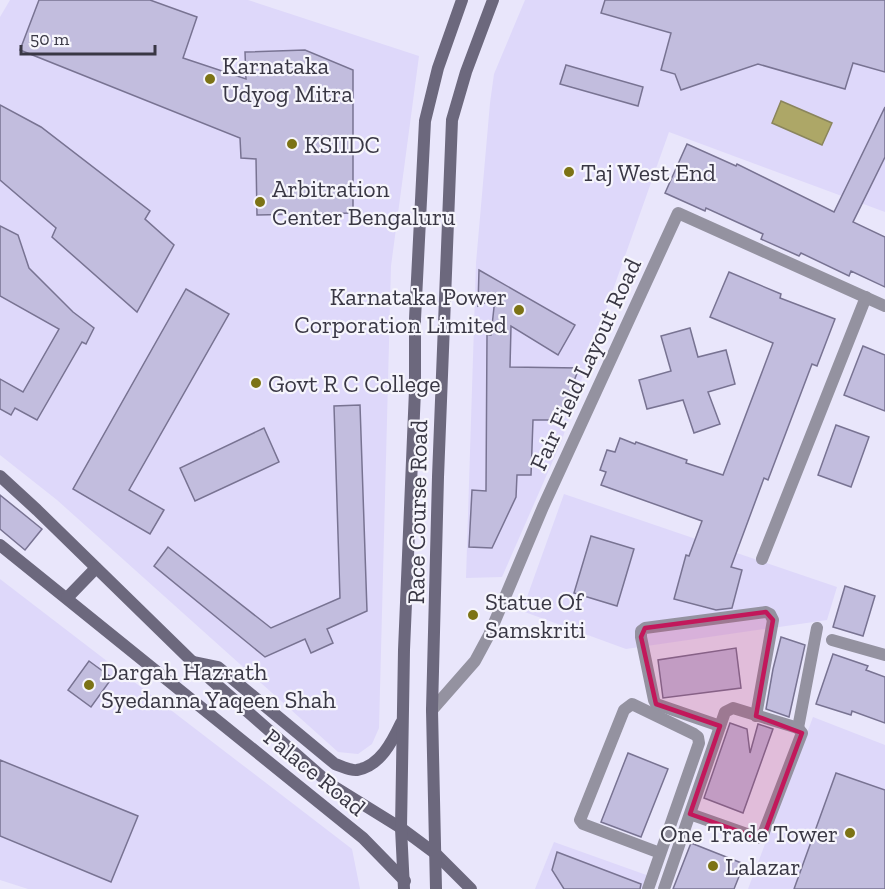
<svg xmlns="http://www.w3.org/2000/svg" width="885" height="889" font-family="'Zilla Slab',serif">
	<rect width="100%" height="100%" fill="#e9e6fb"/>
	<!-- built -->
	<g fill="#ded8fa">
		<polygon points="10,0 248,0 419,56 391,266 379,728 372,744 358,754 338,752 57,500 0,455 0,17"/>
		<polygon points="525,0 885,0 885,212 669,132 587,363 562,440 502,577 466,578 476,263 490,103 494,74"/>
		<polygon points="564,494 837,587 827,620 626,649 522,611"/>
		<polygon points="0,579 352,849 360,889 28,889 0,880"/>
		<polygon points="813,717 885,745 885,889 748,889"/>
		<polygon points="554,842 652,877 647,889 535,889"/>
	</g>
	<!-- water -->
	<polygon fill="#ada767" stroke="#8a855c" stroke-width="1.5" points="781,101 832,123 822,145 772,123"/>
	<!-- building -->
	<g fill="#c2bdde" stroke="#787392" stroke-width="1.5">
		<polygon points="39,0 150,0 197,17 183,58 246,79 245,52 305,50 353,70 353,213 257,215 256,159 241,158 240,138 20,50"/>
		<polygon points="605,0 885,0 885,72 853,63 845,89 758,64 681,90 675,74 661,70 671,33 601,13"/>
		<polygon points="566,65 643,87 638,106 560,84"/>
		<polygon points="0,105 41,127 150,211 145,219 174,245 137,312 52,237 56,228 0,180"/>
		<polygon points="885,107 885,157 853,222 885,237 885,287 851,271 849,276 801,253 799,256 761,239 763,234 706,208 705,211 665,193 687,144 736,166 737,164 834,212"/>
		<polygon points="0,226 18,235 29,268 73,312 94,328 86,344 82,342 37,420 15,408 11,415 0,409 0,379 23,392 59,329 0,296"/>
		<polygon points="479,270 575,325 558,355 511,326 510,367 579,368 559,420 533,420 531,475 517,475 516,497 492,548 469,547 472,490 486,491 487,335 491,335 495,298 478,306"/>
		<polygon points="729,272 781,294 780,298 835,319 817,366 812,364 768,480 764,478 731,567 742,570 732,608 716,610 674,599 686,555 689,556 702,521 601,485 606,472 600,470 607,450 615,452 620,438 635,444 636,442 687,460 686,463 723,475 773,343 710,317"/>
		<polygon points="186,289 229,314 129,490 164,510 150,534 73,489"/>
		<polygon points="690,328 698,357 726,350 735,384 708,392 720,424 694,433 683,400 647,409 639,380 671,371 661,336"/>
		<polygon points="863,346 885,355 885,411 844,395"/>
		<polygon points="360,405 367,611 327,629 333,643 311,653 305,639 265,657 154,566 168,547 271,628 340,598 334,406"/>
		<polygon points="836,425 869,437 851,487 818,475"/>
		<polygon points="264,428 279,462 195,501 180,468"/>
		<polygon points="0,495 42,529 25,550 0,529"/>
		<polygon points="591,536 634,549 617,606 574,593"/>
		<polygon points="845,586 875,596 863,636 833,627"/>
		<polygon points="781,637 805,645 789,717 766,709 773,669"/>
		<polygon points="736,648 741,688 663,698 658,660"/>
		<polygon points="833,654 868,666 866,670 885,677 885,723 852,711 851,715 816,704"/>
		<polygon points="89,661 112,678 91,707 68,690"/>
		<polygon points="730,723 747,729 750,753 758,724 773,729 743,813 704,798"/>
		<polygon points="628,753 668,769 641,837 601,822"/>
		<polygon points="0,760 138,816 111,882 0,836"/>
		<polygon points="836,773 885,790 885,889 794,889"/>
		<polygon points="691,843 744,864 734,889 673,889"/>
		<polygon points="557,852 641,884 640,889 564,889 552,870"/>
	</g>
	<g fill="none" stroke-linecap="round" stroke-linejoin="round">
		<!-- minor -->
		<g stroke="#9492a0" stroke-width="12">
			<polyline points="762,559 866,297"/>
			<polyline points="832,640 885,655"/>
			<polyline points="432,710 475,661 489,635 543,507 678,213 885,306"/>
			<polyline points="720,726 656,704 654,700 641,637 641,631 645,628 766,612 770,614 773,620 756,716"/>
			<polyline points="798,728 817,628"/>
			<polyline points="648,889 699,743 698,737 694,734 632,704 624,710 580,820 583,824 660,853"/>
			<polyline points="664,889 725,712 733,708 798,728 802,733 762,837 758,838 690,814"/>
		</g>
		<!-- secondary -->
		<g stroke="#6c687d" stroke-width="12">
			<polyline points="0,476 37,510 208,677 330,784 401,828 436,854 471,889"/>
			<polyline points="0,545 363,838 405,881"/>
			<polyline points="67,598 96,568"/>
			<path d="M 194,662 L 218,667 L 335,764 C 341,766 351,771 357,770 C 380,766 392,742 401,723"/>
			<polyline points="404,889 401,828 404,650 415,390 415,319 425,121 438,68 462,0"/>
			<polyline points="436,889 432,710 438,477 452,120 466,72 493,0"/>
		</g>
	</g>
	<!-- marked area -->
	<path fill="#c2185b" fill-opacity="0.2" stroke="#c2185b" stroke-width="4.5" stroke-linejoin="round" d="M 766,612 L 773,620 L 756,716 L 802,733 L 765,833 L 758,838 L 690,814 L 720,726 L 656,704 L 641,637 L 645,628 Z"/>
	<!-- markers -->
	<g fill="#7c7315" stroke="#f6f5fc" stroke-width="2">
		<circle cx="210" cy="79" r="6"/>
		<circle cx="292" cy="144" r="6"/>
		<circle cx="569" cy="172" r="6"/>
		<circle cx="260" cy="202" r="6"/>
		<circle cx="519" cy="310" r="6"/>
		<circle cx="256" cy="383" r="6"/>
		<circle cx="473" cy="615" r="6"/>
		<circle cx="89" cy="685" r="6"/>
		<circle cx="850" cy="833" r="6"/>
		<circle cx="713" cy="866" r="6"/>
	</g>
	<g text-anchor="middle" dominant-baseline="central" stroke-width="4.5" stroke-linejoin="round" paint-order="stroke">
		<!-- poi labels -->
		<g font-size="24" fill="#393744" stroke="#f6f5fc" text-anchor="start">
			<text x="222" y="65">Karnataka<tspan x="222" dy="28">Udyog Mitra</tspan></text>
			<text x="304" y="144">KSIIDC</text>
			<text x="581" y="172">Taj West End</text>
			<text x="272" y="188">Arbitration<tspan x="272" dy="28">Center Bengaluru</tspan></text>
			<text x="507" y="296" text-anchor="end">Karnataka Power<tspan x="507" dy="28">Corporation Limited</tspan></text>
			<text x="268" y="383">Govt R C College</text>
			<text x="485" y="601">Statue Of<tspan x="485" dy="28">Samskriti</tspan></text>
			<text x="101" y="671">Dargah Hazrath<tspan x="101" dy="28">Syedanna Yaqeen Shah</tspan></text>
			<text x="838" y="833" text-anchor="end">One Trade Tower</text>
			<text x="725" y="866">Lalazar</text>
		</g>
		<!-- street labels -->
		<g font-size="24" fill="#393744" stroke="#f6f5fc">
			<text transform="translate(585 364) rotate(-65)">Fair Field Layout Road</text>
			<text transform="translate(417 512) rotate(-89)">Race Course Road</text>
			<text transform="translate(315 772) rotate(39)">Palace Road</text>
		</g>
	</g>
	<!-- scale -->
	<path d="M21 45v9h134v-9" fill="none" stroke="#393744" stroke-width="3"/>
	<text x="30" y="45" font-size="18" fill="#393744" stroke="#f6f5fc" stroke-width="4.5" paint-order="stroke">50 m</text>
</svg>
